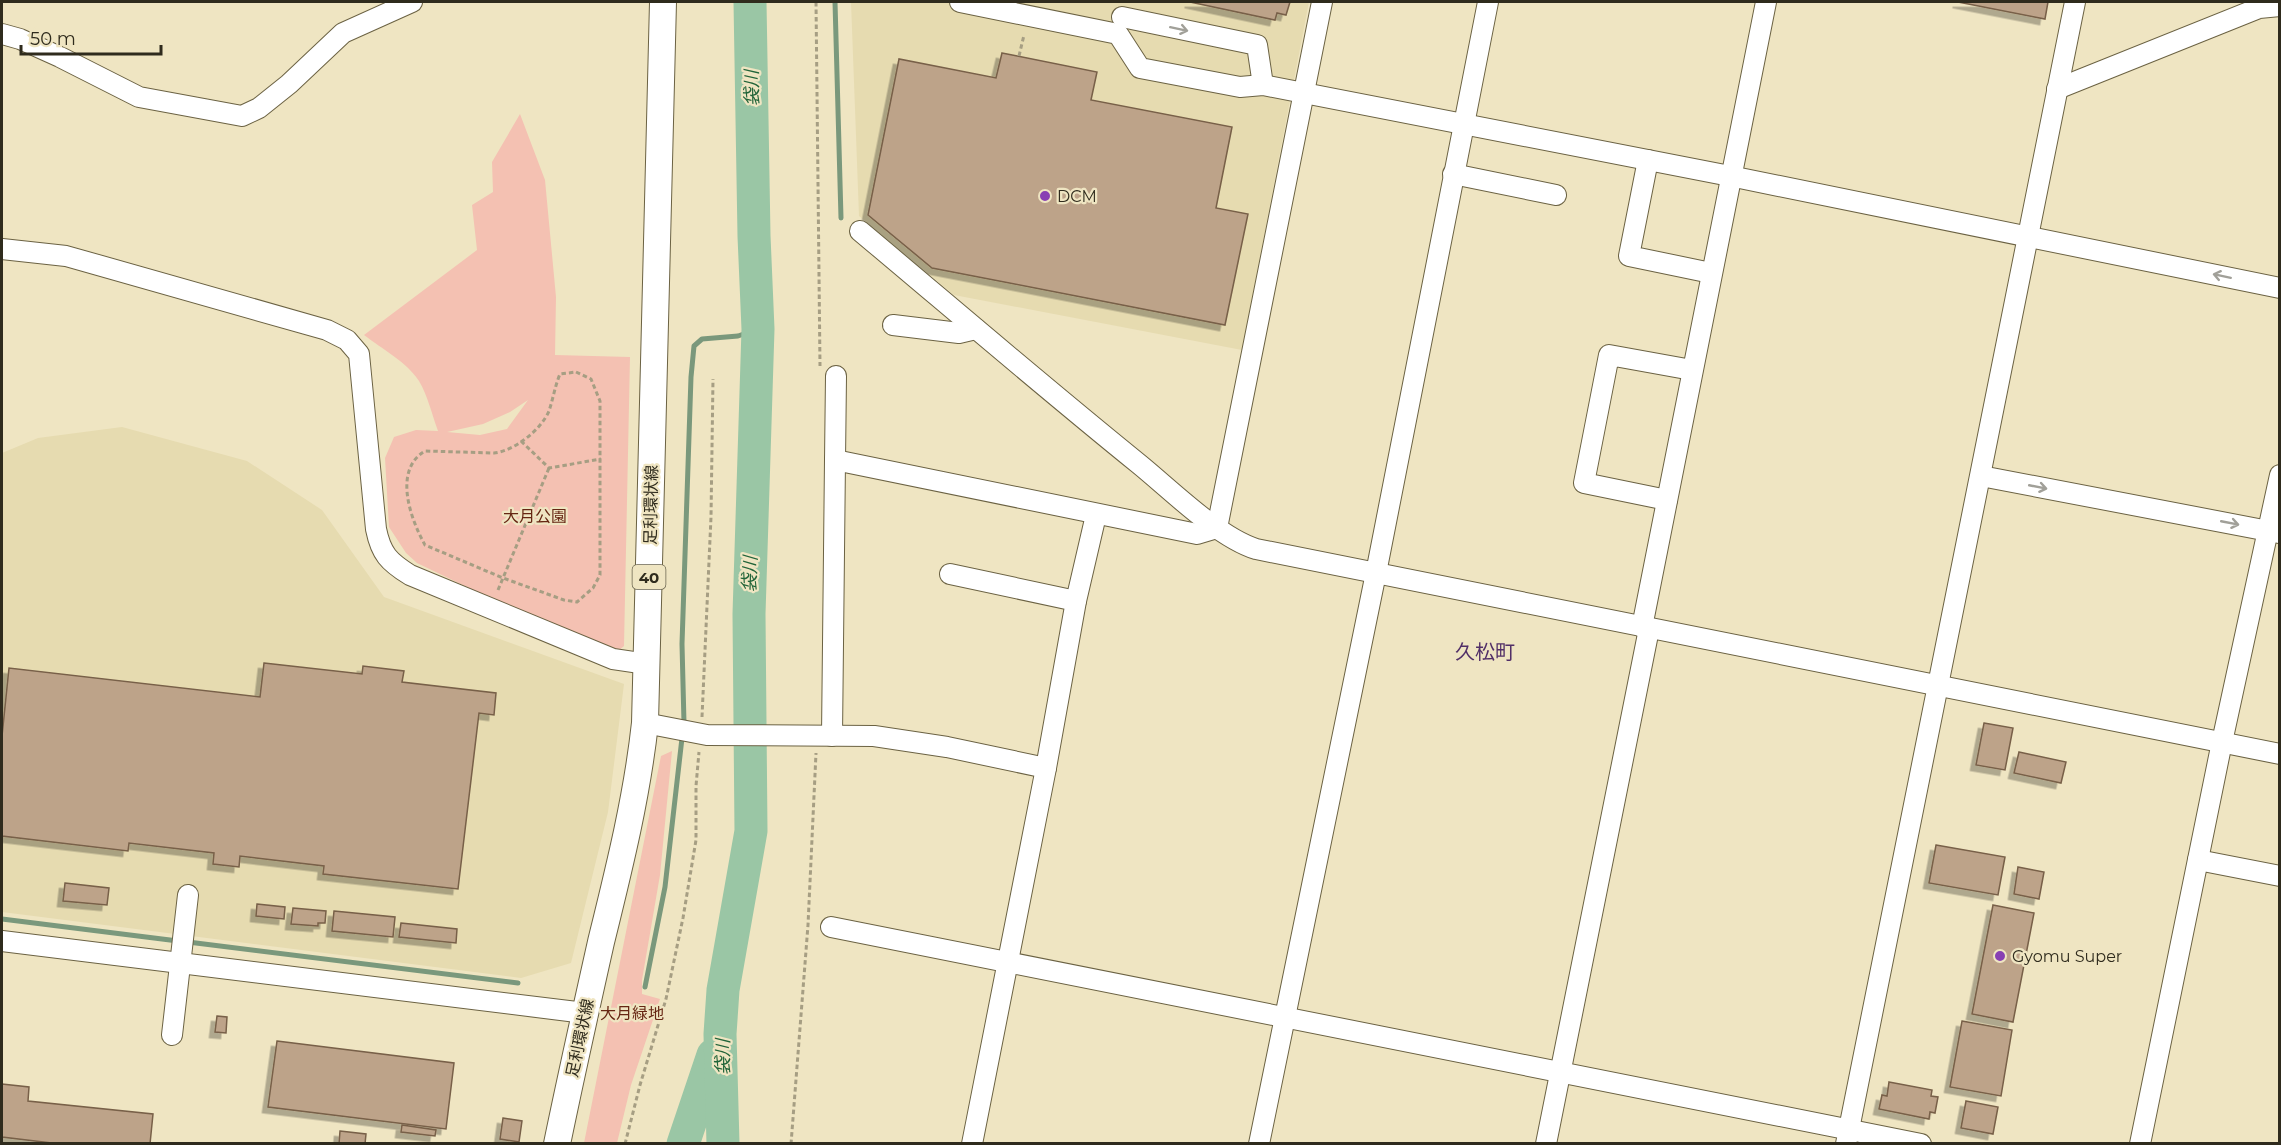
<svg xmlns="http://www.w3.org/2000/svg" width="2281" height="1145" font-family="Montserrat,'Noto Sans JP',sans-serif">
	<defs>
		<filter id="shadow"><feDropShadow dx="-5.5" dy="5.5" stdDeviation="0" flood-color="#0004"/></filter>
	</defs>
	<rect width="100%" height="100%" fill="#efe5c2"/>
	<!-- built -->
	<g fill="#e6dbb0">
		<polygon points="851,2 1309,2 1242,350 954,295 859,216"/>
		<polygon points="122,427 247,461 322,510 384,597 624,684 608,812 571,963 521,978 2,912 2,453 38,438"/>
	</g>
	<!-- green -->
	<g fill="#f4c1b2" fill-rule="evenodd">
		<path d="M 520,114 L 545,180 L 556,297 L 555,355 L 630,357 L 624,646 L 617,652 L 494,600 L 417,563 L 406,553 L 389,527 L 385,458 L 394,437 L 416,430 L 438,431 C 432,415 428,396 419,381 C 407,362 382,349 364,335 L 477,250 L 472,205 L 493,192 L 492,162 ZM 528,400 L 507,429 L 480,435 L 447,432 L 483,424 L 510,412 Z"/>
		<polygon points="672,751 660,875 642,980 642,994 660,999 631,1085 617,1143 584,1143 661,756"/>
	</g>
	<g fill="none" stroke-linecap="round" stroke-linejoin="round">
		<!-- stream -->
		<g stroke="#7a987c" stroke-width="5">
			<polyline points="835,2 841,218"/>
			<polyline points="684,723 682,644 691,377 694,346 702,339 738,336 758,329"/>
			<polyline points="2,919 178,941"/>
			<polyline points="188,942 518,983"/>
			<polyline points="645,987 665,887 682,738"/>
		</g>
		<!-- river -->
		<g stroke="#9ac6a5" stroke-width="33">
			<polyline points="683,1144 713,1055"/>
			<polyline points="723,1144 720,1034 723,990 751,831 749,614 758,329 754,236 750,2"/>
		</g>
	</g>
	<!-- building -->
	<g fill="#bda389" stroke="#786048" stroke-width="1.5" filter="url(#shadow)">
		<polygon points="1190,2 1290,2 1286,15 1277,13 1275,20"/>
		<polygon points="1958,2 2048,2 2045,19"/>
		<polygon points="1002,53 1097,72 1091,100 1232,127 1216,208 1248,214 1225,325 932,268 868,215 899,59 996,78"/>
		<polygon points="264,663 362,674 363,666 404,671 402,682 496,693 494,715 479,713 458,889 323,874 324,866 240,856 239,867 213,864 214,853 129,843 128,851 2,836 2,736 9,668 260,697"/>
		<polygon points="1984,723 2013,728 2005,770 1976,765"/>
		<polygon points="2019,752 2066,762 2061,783 2014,773"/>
		<polygon points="1936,845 2005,857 1998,895 1929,883"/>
		<polygon points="2018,867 2044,872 2039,899 2014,894"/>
		<polygon points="65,883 109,888 107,905 63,901"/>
		<polygon points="257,904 285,907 284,919 256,916"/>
		<polygon points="1993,905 2034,913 2013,1022 1972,1014"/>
		<polygon points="293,908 326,911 325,923 318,923 318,926 291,924"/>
		<polygon points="334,911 395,917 393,937 332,931"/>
		<polygon points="401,923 457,929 456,943 399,937"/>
		<polygon points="217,1016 227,1017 226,1033 215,1032"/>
		<polygon points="1962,1021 2012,1030 2001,1096 1950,1087"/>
		<polygon points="277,1041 454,1063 446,1129 268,1107"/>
		<polygon points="1889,1082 1932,1090 1931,1096 1938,1097 1935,1113 1930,1112 1929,1119 1879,1109 1882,1095 1887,1096"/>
		<polygon points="2,1084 29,1087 28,1101 153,1114 150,1144 60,1144 2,1137"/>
		<polygon points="1966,1101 1998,1107 1993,1134 1961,1128"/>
		<polygon points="503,1118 522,1121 519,1142 500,1139"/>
		<polygon points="402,1125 436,1130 435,1136 401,1132"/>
		<polygon points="340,1131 366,1134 365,1144 339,1144"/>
	</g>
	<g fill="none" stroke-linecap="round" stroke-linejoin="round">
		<!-- minor casing -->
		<g stroke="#6b6243" stroke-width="22">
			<g id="minor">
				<polyline points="960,2 1118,34 1140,68 1240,87 1263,85 1730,176 2280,288"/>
				<polyline points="1122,17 1257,45 1263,85"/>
				<polyline points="2,34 20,39 60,57 139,97 242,116 259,108 289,84 343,33 412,2"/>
				<polyline points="2057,89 2259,8 2280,6"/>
				<polyline points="1648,160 1629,256 1711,273"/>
				<polyline points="1453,174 1556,195"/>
				<path d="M 860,231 C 953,309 1045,388 1139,464 C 1171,490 1218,537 1256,549 L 2280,754"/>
				<path d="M 2,249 L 66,256 L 327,330 L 347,340 L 359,354 L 376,529 C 381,554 389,562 410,575 L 613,659 L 647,664"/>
				<polyline points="893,325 959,333 976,329"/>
				<polyline points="835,460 836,376"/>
				<polyline points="1981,476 2279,533"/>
				<polyline points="1667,500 1584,483 1609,355 1692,370"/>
				<polyline points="950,574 1076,601"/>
				<polyline points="1642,627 1766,2"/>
				<polyline points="645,723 707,735 874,736 947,747 1046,768"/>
				<polyline points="832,736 835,460 1197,534 1217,528 1322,2"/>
				<polyline points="2198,860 2280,876"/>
				<polyline points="831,927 1921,1144"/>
				<polyline points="2,941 585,1013"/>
				<polyline points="172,1035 188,895"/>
				<polyline points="972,1144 1046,768 1076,601 1096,515"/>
				<polyline points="1259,1144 1376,573 1488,2"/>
				<polyline points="1546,1144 1649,629"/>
				<polyline points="1846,1144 2075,2"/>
				<polyline points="2140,1144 2222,742 2280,475"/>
			</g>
		</g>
		<!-- major casing -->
		<g stroke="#6b6243" stroke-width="28">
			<path id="major" d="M 557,1144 C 571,1076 586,1009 601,942 C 619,869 637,797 645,723 L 663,2"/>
		</g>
		<!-- path -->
		<g stroke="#a69e83" stroke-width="3" stroke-dasharray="4.5 3" stroke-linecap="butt">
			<polyline points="816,2 820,366"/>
			<polyline points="1019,56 1024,35"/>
			<path d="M 576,372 L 591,379 L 600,401 L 600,575 L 593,588 L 577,602 L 564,600 L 503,578 L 425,545 C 410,518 393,470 425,451 L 494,453 C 514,451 541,430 549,411 C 553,399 555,386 560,374 Z"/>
			<polyline points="521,441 549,468 601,459"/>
			<polyline points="498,590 549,468"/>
			<polyline points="702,717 711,517 713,379"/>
			<polyline points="625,1144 640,1085 666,999 683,918 696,840 696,786 699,752"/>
			<polyline points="791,1144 808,925 816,753"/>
		</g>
		<!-- minor -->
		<use href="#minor" stroke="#fff" stroke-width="20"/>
		<!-- major -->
		<use href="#major" stroke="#fff" stroke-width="26"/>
	</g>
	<!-- one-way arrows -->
	<defs><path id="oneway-shaft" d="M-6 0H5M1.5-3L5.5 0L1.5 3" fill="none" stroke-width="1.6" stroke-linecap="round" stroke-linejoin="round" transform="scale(1.5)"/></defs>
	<g stroke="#a1a099">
		<use href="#oneway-shaft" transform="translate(1179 29) rotate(12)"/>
		<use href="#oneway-shaft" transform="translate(2222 276) rotate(-168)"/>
		<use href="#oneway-shaft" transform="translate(2038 487) rotate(11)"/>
		<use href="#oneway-shaft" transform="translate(2230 523) rotate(11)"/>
	</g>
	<!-- markers -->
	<g fill="#8840b3" stroke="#efe5c2" stroke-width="2">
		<circle cx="1045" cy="196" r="6"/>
		<circle cx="2000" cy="956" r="6"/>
	</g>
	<g text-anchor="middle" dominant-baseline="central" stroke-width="4.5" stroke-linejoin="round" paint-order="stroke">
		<!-- shield labels -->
		<rect fill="#efe5c2" stroke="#69634e" stroke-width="1.5" x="632.5" y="565" width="33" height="24" rx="4.5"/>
		<g font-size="15" font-weight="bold" fill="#2f2b1d">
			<text x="649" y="577">40</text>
		</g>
		<!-- poi labels -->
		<g font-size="16" fill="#2f2b1d" stroke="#efe5c2" text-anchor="start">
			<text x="1057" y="196">DCM</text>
			<text x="2012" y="956">Gyomu Super</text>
		</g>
		<!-- street labels -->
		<g font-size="16" fill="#2f2b1d" stroke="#efe5c2">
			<text transform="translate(651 505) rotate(-89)">足利環状線</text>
			<text transform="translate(580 1038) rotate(-78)">足利環状線</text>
		</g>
		<!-- park labels -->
		<g font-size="16" fill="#662613" stroke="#efe5c2">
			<text x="535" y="516">大月公園</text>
			<text x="632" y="1013">大月緑地</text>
		</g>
		<!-- water labels -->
		<g font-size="18" font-style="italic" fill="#216439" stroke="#efe5c2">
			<text transform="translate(752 88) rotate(-91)">袋川</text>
			<text transform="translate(750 574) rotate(-88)">袋川</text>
			<text transform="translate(723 1057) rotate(-90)">袋川</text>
		</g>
		<!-- quarter labels -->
		<g font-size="20" fill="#512f67" stroke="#efe5c2">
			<text x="1485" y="652">久松町</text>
		</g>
	</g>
	<!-- border -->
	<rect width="2281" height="1145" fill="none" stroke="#2f2b1d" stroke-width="6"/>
	<!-- scale -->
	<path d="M21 45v9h140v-9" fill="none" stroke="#2f2b1d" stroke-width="3"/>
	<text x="30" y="45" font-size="18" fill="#2f2b1d" stroke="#efe5c2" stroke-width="4.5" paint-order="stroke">50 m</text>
</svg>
